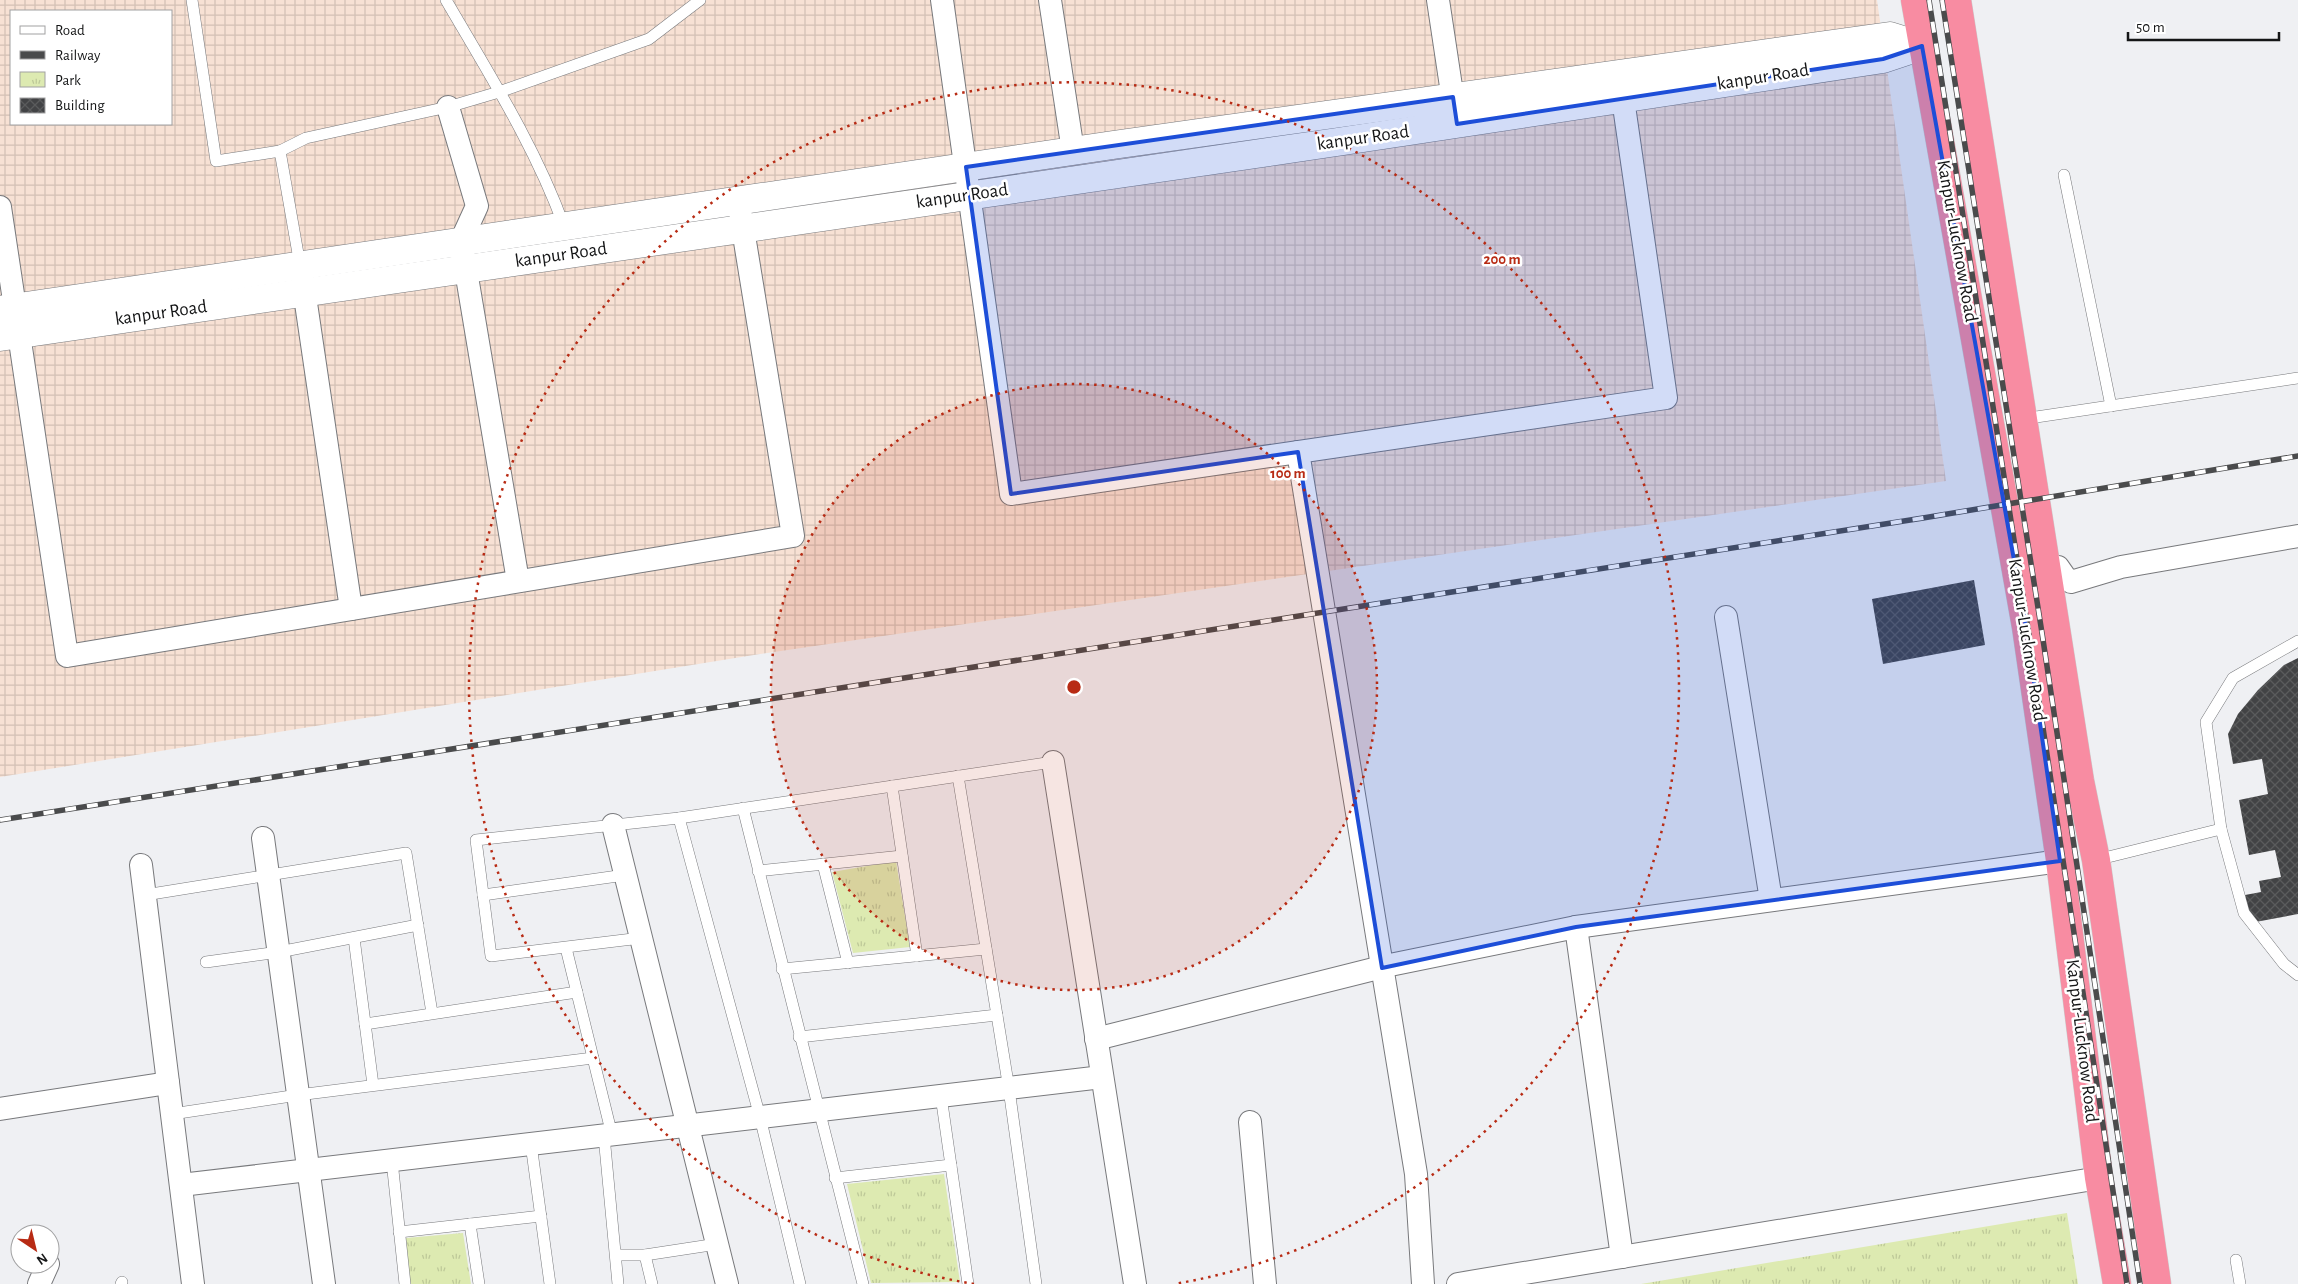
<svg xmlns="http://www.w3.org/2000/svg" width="2298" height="1284" font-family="'Alegreya Sans',sans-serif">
	<defs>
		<pattern id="industrial-grid" width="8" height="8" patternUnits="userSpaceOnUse" patternTransform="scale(1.25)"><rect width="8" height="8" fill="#f7e1d4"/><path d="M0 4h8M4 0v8" fill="none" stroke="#d3c0b5"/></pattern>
		<pattern id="park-tufts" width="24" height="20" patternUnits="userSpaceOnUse" patternTransform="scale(1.25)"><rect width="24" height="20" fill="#ddeab1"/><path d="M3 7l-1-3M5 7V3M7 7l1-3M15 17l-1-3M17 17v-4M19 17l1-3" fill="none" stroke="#bdc898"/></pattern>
		<pattern id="building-cross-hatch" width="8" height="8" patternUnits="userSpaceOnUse" patternTransform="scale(1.25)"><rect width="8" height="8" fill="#424345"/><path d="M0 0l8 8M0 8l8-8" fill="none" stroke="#5a5b5c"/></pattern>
	</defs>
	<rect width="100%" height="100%" fill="#eff0f3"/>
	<!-- industrial -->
	<path fill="url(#industrial-grid)" fill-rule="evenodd" d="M 0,0 L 1877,0 L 1946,481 L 760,654 L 0,777 ZM 11,11 L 171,11 L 171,124 L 11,124 Z"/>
	<!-- park -->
	<g fill="url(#park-tufts)">
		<polygon points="896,861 910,947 853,953 832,872"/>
		<polygon points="944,1174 960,1282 871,1283 847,1184"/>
		<polygon points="2067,1213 2078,1284 1641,1284"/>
		<polygon points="463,1233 471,1284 410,1284 406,1238"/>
	</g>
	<!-- building -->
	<g fill="url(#building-cross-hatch)">
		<polygon points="1974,580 1985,645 1883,664 1872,599"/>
		<polygon points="2298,658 2298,914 2250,923 2245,895 2261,892 2259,881 2281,877 2275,850 2249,855 2239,800 2268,794 2262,759 2233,764 2228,734 2238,714 2258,690 2284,665"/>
	</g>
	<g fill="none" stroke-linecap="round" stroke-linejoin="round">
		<!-- service casing -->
		<g stroke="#78797c" stroke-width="12">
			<g id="service">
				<polyline points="192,0 216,161 280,151 300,265"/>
				<path d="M 446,0 C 489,74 535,146 564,226"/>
				<polyline points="280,151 306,138 448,107 499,92 649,39 700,0"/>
				<polyline points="2064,175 2111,406"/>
				<polyline points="2023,419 2298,378"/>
				<polyline points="958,776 1009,1089 1036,1284"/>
				<polyline points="892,786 917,956"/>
				<polyline points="743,808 863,1284"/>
				<polyline points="679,818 760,1117 800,1284"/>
				<polyline points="2221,829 2244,913 2284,964 2298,975"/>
				<polyline points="2096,860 2221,829 2206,722 2233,678 2298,641"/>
				<polyline points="823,864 848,963"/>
				<polyline points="758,871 902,856"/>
				<polyline points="145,895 406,853 432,1013"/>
				<polyline points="483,895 625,875"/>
				<polyline points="354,938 373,1085"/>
				<polyline points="641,938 491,956 476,840 679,818 1053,762"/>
				<polyline points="566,948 612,1135"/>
				<polyline points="206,962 279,952 418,925"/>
				<polyline points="782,969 986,949"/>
				<polyline points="365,1024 577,992"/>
				<polyline points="799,1037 997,1015"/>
				<polyline points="941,1096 968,1284"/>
				<polyline points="172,1114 298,1095 593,1058"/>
				<polyline points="604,1136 618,1284"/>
				<polyline points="531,1144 550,1284"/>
				<polyline points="392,1161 405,1284"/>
				<polyline points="835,1178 951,1165"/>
				<polyline points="470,1224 479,1284"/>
				<polyline points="399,1232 541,1216"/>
				<polyline points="616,1255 645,1255 717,1244"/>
				<polyline points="645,1255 652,1284"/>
				<polyline points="2236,1260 2240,1284"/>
				<polyline points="121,1284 122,1282"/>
			</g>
		</g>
		<!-- minor casing -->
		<g stroke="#78797c" stroke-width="24">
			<g id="minor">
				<polyline points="942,0 1011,494 1666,398 1623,99"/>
				<polyline points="1050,0 1073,151"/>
				<polyline points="1438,0 1455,113"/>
				<polyline points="448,107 477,206 461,241 518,581"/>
				<polyline points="0,207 67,656 793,536 740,211"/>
				<polyline points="302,276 351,609"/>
				<polyline points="1298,452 1416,1174 1423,1284"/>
				<polyline points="2047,566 2058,567 2065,577 2071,582 2121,567 2298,536"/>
				<polyline points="1726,617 1771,900"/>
				<polyline points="1053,762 1135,1284"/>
				<polyline points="613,825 727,1284"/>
				<polyline points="263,838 324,1284"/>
				<polyline points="141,865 193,1284"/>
				<polyline points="1576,927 1622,1257"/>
				<polyline points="1096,1039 1390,965 1576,927 2060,861"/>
				<polyline points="0,1109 168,1083"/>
				<polyline points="1250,1122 1265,1284"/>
				<polyline points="181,1185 1102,1077"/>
				<polyline points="39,1284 48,1264"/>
				<polyline points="1458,1284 2099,1178"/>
			</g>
		</g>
		<!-- tertiary casing -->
		<g stroke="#78797c" stroke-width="29">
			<g id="tertiary">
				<polyline points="0,310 1113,145 1890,36 1922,46"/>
				<polyline points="0,337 1337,142 1883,59 1922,46"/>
			</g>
		</g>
		<!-- trunk casing -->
		<g stroke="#cbcccc" stroke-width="29">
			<g id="trunk">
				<polyline points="1915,0 2026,627 2060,861 2099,1178 2117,1284"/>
				<polyline points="1957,0 2080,781 2096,860 2157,1284"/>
			</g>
		</g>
		<!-- service -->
		<use href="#service" stroke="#fff" stroke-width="11"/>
		<!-- minor -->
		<use href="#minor" stroke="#fff" stroke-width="22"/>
		<!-- tertiary -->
		<use href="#tertiary" stroke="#fff" stroke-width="28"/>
		<!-- trunk -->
		<use href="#trunk" stroke="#f88ca2" stroke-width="28"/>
		<!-- rail casing -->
		<g stroke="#4a4b4c" stroke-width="5.5">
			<g id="rail">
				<polyline points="1929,0 2029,635 2127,1284"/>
				<polyline points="1942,0 2042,633 2140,1284"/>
				<polyline points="0,820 1923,518 2298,456"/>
			</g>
		</g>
		<!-- rail -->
		<use href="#rail" stroke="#fff" stroke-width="4" stroke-dasharray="11" stroke-linecap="butt"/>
	</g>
	<!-- marked area -->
	<path fill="#1d4ed8" fill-opacity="0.2" stroke="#1d4ed8" stroke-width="4" stroke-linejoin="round" d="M 1922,46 L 2026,627 L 2060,861 L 1576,927 L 1382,968 L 1298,452 L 1011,494 L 966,167 L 1453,97 L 1457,124 L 1883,59 Z"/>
	<!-- distance rings -->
	<circle cx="1074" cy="687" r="303" fill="#b82b14" fill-opacity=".12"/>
	<g fill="none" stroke="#b82b14" stroke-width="2.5" stroke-dasharray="2.5 5">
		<circle cx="1074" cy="687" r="303"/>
		<path d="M974 1284A605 605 0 1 1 1174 1284"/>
	</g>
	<g text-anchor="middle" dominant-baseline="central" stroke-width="5" stroke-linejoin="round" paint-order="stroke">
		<!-- street labels -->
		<g font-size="19" fill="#141516" stroke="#fff">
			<text transform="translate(1763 77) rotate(-9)">kanpur Road</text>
			<text transform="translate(1363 138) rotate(-8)">kanpur Road</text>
			<text transform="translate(962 196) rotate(-8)">kanpur Road</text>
			<text transform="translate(1957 241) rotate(80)">Kanpur-Lucknow Road</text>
			<text transform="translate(561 255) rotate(-8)">kanpur Road</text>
			<text transform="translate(161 313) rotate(-8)">kanpur Road</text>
			<text transform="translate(2027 640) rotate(81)">Kanpur-Lucknow Road</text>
			<text transform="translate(2082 1041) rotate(83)">Kanpur-Lucknow Road</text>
		</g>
	</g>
	<circle cx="1074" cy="687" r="8" fill="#b82b14" stroke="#fff" stroke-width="2.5"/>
	<g font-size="15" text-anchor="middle" font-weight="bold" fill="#b82b14" stroke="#fff" stroke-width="5" stroke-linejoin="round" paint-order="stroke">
		<text x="1502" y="264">200 m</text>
		<text x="1288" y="478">100 m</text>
	</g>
	<!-- legend -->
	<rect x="10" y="10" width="162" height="115" fill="#ffffff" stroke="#a1a1a2"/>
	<rect x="20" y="26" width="25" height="8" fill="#ffffff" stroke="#a1a1a2"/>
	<text x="55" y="35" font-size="15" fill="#141516">Road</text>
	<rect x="20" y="51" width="25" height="8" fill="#4a4b4c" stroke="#a1a1a2"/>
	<text x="55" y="60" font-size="15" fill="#141516">Railway</text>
	<rect x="20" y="72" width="25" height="15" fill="url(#park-tufts)" stroke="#a1a1a2"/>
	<text x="55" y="85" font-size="15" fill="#141516">Park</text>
	<rect x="20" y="98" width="25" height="15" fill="url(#building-cross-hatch)" stroke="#a1a1a2"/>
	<text x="55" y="110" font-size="15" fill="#141516">Building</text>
	<!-- north arrow -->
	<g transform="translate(35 1249) rotate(145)"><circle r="24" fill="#ffffff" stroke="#a1a1a2"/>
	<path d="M0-4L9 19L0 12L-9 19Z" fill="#b82b14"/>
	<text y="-8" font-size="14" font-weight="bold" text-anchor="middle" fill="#141516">N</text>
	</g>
	<!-- scale -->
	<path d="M2128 32v8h151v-8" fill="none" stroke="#141516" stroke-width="2.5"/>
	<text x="2136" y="32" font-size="15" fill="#141516" stroke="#ffffff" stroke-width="4" paint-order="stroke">50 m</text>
</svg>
